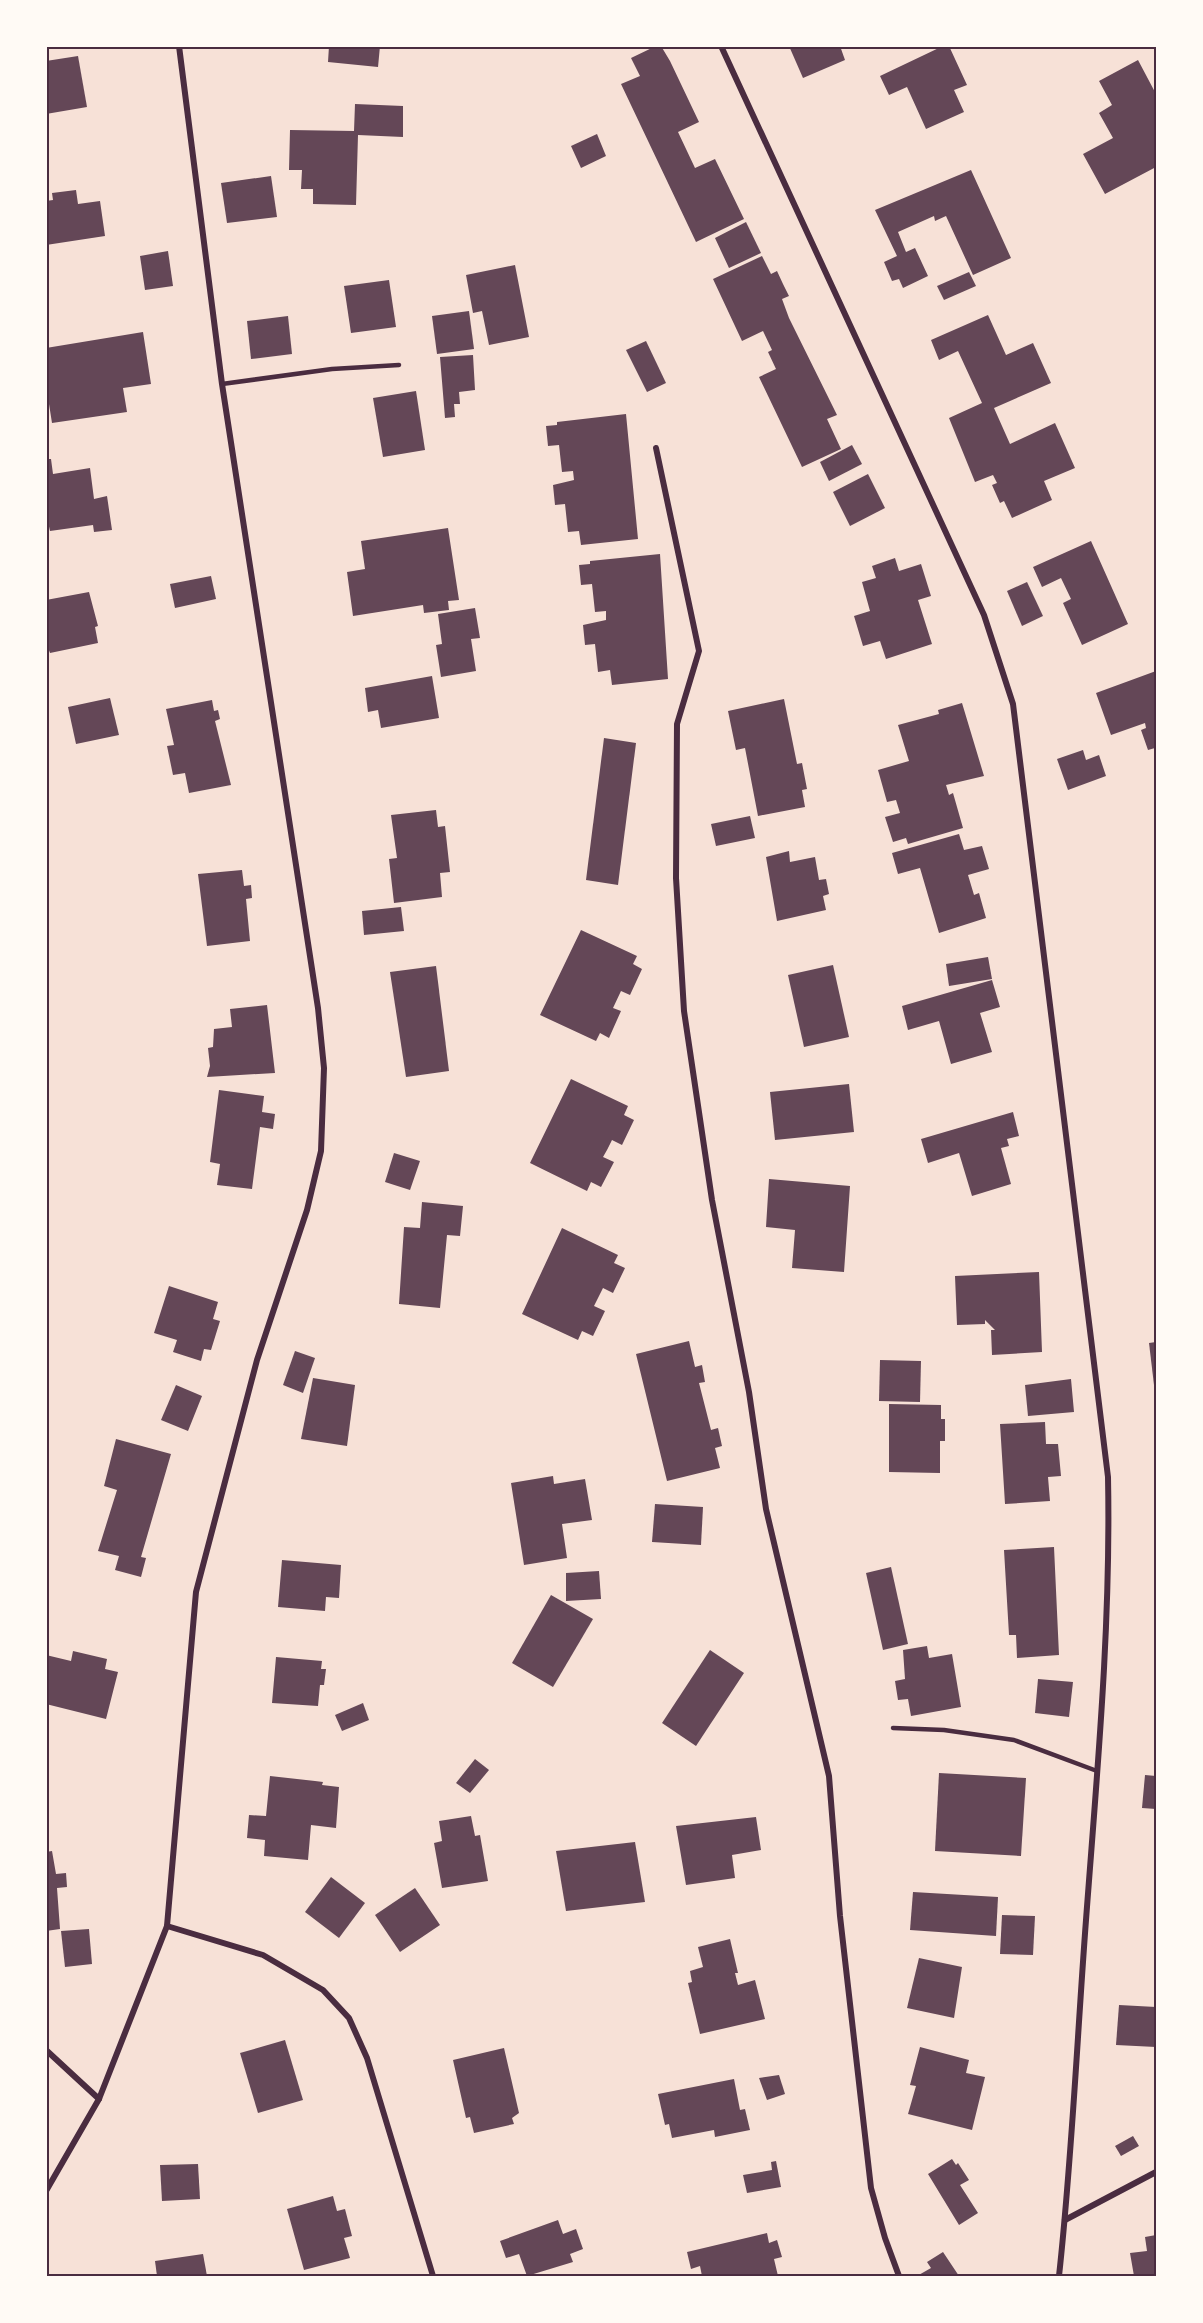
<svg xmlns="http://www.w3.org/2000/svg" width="1203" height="2323" font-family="'Exo 2',sans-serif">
	<rect width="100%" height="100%" fill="#f7e1d7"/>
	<!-- building -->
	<g fill="#644757">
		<polygon points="329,46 380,46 378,67 328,62"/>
		<polygon points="656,46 661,46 670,61 699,122 678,132 695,168 715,159 744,219 696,242 621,84 640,76 631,58"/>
		<polygon points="789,46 840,46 845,60 803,78"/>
		<polygon points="943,46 949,46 967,85 954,90 964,112 926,129 907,87 889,95 880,76"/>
		<polygon points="78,56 87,107 46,114 46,61"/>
		<polygon points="1138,60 1156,94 1156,167 1105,194 1083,154 1113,138 1099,113 1112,105 1099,81"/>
		<polygon points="355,104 403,106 403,137 358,135 356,205 313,204 313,189 301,189 302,170 289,170 290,130 354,131"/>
		<polygon points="597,134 606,156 581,168 571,146"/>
		<polygon points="971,170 1011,258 973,275 946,216 935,221 934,216 898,232 906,252 915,248 928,276 903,288 899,279 892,281 884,262 897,256 875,210"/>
		<polygon points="271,176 277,217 227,223 221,183"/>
		<polygon points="76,190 78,204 100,201 105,236 46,245 46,201 53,200 52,193"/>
		<polygon points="746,222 761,253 729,268 715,238"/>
		<polygon points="168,251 173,286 145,290 140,256"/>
		<polygon points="762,256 771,274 777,271 783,284 789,296 782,299 789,318 837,415 827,419 841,449 802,467 759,377 776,369 768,352 772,350 763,331 742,341 713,279"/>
		<polygon points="515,265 529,337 489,345 482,311 473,313 466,275"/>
		<polygon points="969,272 976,286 944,300 937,286"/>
		<polygon points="389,280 396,327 351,333 344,286"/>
		<polygon points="469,311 474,349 437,354 432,316"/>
		<polygon points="988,315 1006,355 1033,343 1051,383 994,408 1010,444 1055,423 1075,468 1044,481 1052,500 1012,518 1004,501 1000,503 992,485 997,483 993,475 975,482 949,418 982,403 958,351 939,360 931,340"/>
		<polygon points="288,316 292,354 251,359 247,321"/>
		<polygon points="143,332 151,384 123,388 127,412 52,423 46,385 46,348"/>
		<polygon points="646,341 666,383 647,392 626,350"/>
		<polygon points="473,355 475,390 459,392 460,404 454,404 455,417 445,418 440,357"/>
		<polygon points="416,391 425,450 383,457 373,398"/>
		<polygon points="626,414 638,539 581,545 579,531 568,532 565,504 555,505 553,485 574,480 573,471 562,472 559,445 548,446 546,426 557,425 557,422"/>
		<polygon points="852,445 862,464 829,481 820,462"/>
		<polygon points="46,459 51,459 53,474 90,468 94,499 107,496 112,530 94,532 93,525 50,531 46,513"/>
		<polygon points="868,474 885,508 850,526 833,492"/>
		<polygon points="448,528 459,600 448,601 449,610 424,613 423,605 353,616 347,572 365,569 361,541"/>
		<polygon points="1091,541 1128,624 1082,645 1063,603 1071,599 1061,578 1042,587 1033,567"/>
		<polygon points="660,554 668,679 612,685 610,670 598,672 595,644 585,645 583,625 606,620 606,611 595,612 592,584 581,585 579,565 590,564 590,561"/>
		<polygon points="895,558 899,571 921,564 931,596 918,600 932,644 886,659 880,641 863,646 854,616 870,611 862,582 876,578 872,566"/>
		<polygon points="211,576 216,599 175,608 170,584"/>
		<polygon points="1027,582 1043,616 1022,626 1007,591"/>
		<polygon points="89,592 98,626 95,627 98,643 50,653 46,642 46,600"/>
		<polygon points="475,608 480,638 471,639 476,671 441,677 436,645 442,644 438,614"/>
		<polygon points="1156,671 1156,752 1155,748 1148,750 1141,730 1146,728 1145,723 1111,735 1096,693"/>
		<polygon points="432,676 439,718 381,728 378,710 368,712 365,688"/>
		<polygon points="110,698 119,735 76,744 68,707"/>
		<polygon points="784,699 797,764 802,763 807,789 802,790 805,807 758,816 745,748 736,750 728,711"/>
		<polygon points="212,700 214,711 218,710 220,719 215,721 231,785 189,793 185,773 173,775 167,746 174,745 166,709"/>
		<polygon points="962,703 984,776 946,785 949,795 953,793 963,828 908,844 906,838 893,842 885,817 900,813 896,800 887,802 878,770 909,761 898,725 939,714 938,710"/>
		<polygon points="604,738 636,743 618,885 586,880"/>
		<polygon points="1083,750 1086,760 1099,755 1106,776 1068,790 1057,759"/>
		<polygon points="436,810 438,827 445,826 450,872 440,873 442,897 394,903 389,859 397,858 391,815"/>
		<polygon points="750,816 755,838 716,846 711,824"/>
		<polygon points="959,834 964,850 982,846 989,869 968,875 974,895 979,893 986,918 939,933 920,868 898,874 892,853"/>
		<polygon points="789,851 790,862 815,857 819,880 826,879 829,894 823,896 826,910 777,921 766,857"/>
		<polygon points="242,870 244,886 251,885 252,898 246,899 250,941 207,946 198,874"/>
		<polygon points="401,907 404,931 364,935 362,911"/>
		<polygon points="581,930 637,956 633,964 642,969 630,995 621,991 613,1008 621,1011 609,1038 600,1033 596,1041 540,1015"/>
		<polygon points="988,957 992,979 949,986 946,964"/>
		<polygon points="833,965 849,1037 804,1047 788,975"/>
		<polygon points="436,966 449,1071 406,1077 390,972"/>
		<polygon points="992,980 1000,1007 980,1013 992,1052 951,1064 939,1021 908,1030 902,1006"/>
		<polygon points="267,1005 275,1073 207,1077 210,1066 208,1048 213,1047 214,1029 232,1027 230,1009"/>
		<polygon points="571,1079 628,1106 624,1115 634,1120 622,1145 612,1140 607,1150 603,1157 614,1162 601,1187 591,1182 587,1191 530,1163"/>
		<polygon points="849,1084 854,1132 775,1140 770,1092"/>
		<polygon points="219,1090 264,1096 262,1112 275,1114 273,1129 260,1127 252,1189 217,1185 220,1164 210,1162"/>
		<polygon points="1013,1112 1019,1136 1007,1139 1009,1146 1001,1148 1011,1184 972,1196 959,1153 928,1163 921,1139"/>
		<polygon points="394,1153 420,1161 410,1190 385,1182"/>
		<polygon points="769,1179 850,1186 844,1272 792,1268 795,1230 766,1227"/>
		<polygon points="422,1202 463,1206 460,1236 447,1235 440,1308 399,1304 404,1227 420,1228"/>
		<polygon points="562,1228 618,1255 614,1263 625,1268 613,1293 603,1288 594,1306 605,1311 593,1336 582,1331 578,1340 522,1314"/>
		<polygon points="1039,1272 1042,1352 992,1355 991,1330 995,1330 985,1320 985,1324 957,1325 955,1276"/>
		<polygon points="169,1286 218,1302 213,1319 220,1321 211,1350 204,1349 201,1361 173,1352 177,1340 154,1333"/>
		<polygon points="689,1341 695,1367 702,1365 705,1382 699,1383 711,1430 718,1428 722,1446 715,1448 720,1468 667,1481 636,1354"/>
		<polygon points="1156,1342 1156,1384 1154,1385 1149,1343"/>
		<polygon points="295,1351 315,1358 303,1393 283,1385"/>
		<polygon points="880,1360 921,1361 920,1402 879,1401"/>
		<polygon points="313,1378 355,1385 347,1446 301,1439"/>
		<polygon points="1071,1379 1074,1412 1028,1416 1025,1385"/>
		<polygon points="176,1385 202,1396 188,1431 161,1420"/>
		<polygon points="889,1404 941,1405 941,1419 945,1419 945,1441 940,1441 940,1473 889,1472"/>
		<polygon points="1045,1422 1046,1444 1058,1444 1061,1476 1048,1477 1050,1501 1005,1504 1000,1424"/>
		<polygon points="116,1439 171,1454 141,1557 146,1558 141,1577 115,1570 119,1556 98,1551 117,1490 104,1486"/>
		<polygon points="553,1476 554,1484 585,1479 592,1520 562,1524 567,1558 524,1565 511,1483"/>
		<polygon points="655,1504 703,1507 701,1545 652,1542"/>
		<polygon points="1054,1547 1059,1655 1017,1658 1016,1635 1009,1635 1004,1550"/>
		<polygon points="282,1560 341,1565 339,1598 326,1597 325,1611 278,1607"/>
		<polygon points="891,1567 908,1644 883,1650 866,1573"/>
		<polygon points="599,1571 601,1599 566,1601 566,1573"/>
		<polygon points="551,1595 593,1619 553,1687 512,1663"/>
		<polygon points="927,1646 929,1658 952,1654 961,1707 911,1716 908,1699 898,1700 895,1681 905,1679 903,1650"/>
		<polygon points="710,1650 744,1673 696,1746 662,1723"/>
		<polygon points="73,1651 107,1659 105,1669 118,1672 106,1719 46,1704 46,1655 71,1661"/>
		<polygon points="276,1657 322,1661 321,1669 326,1669 324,1685 320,1685 318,1706 272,1703"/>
		<polygon points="1038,1679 1073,1682 1069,1717 1035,1713"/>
		<polygon points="363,1703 369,1720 342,1731 335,1715"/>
		<polygon points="475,1759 489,1770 470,1793 456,1783"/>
		<polygon points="939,1773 1026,1778 1021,1856 935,1851"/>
		<polygon points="1145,1775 1156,1776 1156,1809 1142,1808"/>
		<polygon points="270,1776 315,1781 323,1782 322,1785 339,1787 336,1828 311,1825 308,1860 264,1856 265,1840 247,1838 249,1815 266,1816"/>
		<polygon points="471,1816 475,1836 480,1835 488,1881 442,1888 434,1843 442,1841 439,1821"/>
		<polygon points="756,1817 761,1850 732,1855 735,1878 686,1885 676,1826"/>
		<polygon points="635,1842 645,1902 566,1911 556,1851"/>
		<polygon points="52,1851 56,1874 66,1873 67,1887 57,1888 60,1929 46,1931 46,1852"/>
		<polygon points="331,1877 365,1903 339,1938 305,1912"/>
		<polygon points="415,1888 440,1925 400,1952 375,1915"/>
		<polygon points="913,1892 998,1897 996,1936 910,1930"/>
		<polygon points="1002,1915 1035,1916 1033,1955 1000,1954"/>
		<polygon points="89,1929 92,1964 65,1967 61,1931"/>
		<polygon points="730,1939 738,1973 735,1973 738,1985 755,1980 765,2019 700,2034 688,1983 692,1982 690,1971 703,1967 698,1947"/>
		<polygon points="919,1958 962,1967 954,2018 907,2008"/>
		<polygon points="1119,2005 1156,2007 1156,2047 1116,2045"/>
		<polygon points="285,2040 303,2100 258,2113 240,2053"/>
		<polygon points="920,2047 969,2060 966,2073 985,2077 972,2130 908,2114 916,2086 910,2085"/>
		<polygon points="504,2048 519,2113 512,2118 514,2124 474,2133 470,2117 466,2118 453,2060"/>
		<polygon points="779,2075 785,2094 767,2100 759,2078"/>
		<polygon points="734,2079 740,2110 745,2109 750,2130 715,2137 714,2130 672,2138 669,2124 665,2125 658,2094"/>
		<polygon points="1133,2136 1139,2146 1121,2156 1115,2146"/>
		<polygon points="952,2159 956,2165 958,2163 969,2180 960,2185 978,2213 959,2225 928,2174"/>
		<polygon points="776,2161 781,2187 747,2193 743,2175 772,2170 771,2162"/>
		<polygon points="198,2164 200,2199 162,2201 160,2165"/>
		<polygon points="333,2196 337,2211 345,2209 352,2236 344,2238 350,2258 304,2270 287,2209"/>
		<polygon points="558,2220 563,2234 576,2229 583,2249 570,2254 573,2262 527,2276 519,2254 506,2258 500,2241"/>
		<polygon points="767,2233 769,2243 777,2240 782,2257 774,2259 778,2276 702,2276 700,2266 691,2269 687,2252"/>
		<polygon points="1156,2235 1156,2276 1134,2276 1130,2253 1147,2251 1145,2237"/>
		<polygon points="943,2252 959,2276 917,2276 931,2268 927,2262"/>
		<polygon points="203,2254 207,2276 157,2276 155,2261"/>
	</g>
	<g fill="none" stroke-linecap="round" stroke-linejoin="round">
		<!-- service -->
		<g stroke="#4a2c40" stroke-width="4.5">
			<polyline points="222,384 332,369 399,365"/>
			<polyline points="893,1728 944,1730 1014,1740 1097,1771"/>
		</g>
		<!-- minor -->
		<g stroke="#4a2c40" stroke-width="6">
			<path d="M 721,46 L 984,615 L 1013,704 L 1108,1477 C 1111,1625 1097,1773 1086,1920 C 1077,2039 1072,2158 1059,2276"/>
			<polyline points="656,448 699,651 677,724 676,878 684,1011 712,1200 749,1392 766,1509 829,1776 840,1916 871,2188 885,2238 899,2276"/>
			<polyline points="167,1926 263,1955 323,1990 349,2018 367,2058 433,2276"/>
			<polyline points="46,2050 99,2099"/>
			<polyline points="46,2191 99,2099 167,1926 196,1592 257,1360 307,1210 321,1151 324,1068 318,1008 222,384 179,46"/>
			<polyline points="1065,2220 1156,2172"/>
		</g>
	</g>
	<!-- border -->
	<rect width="1203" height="2323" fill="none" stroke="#fffaf5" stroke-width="96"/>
	<rect x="48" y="48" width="1107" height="2227" fill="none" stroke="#4a2c40" stroke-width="2"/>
</svg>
